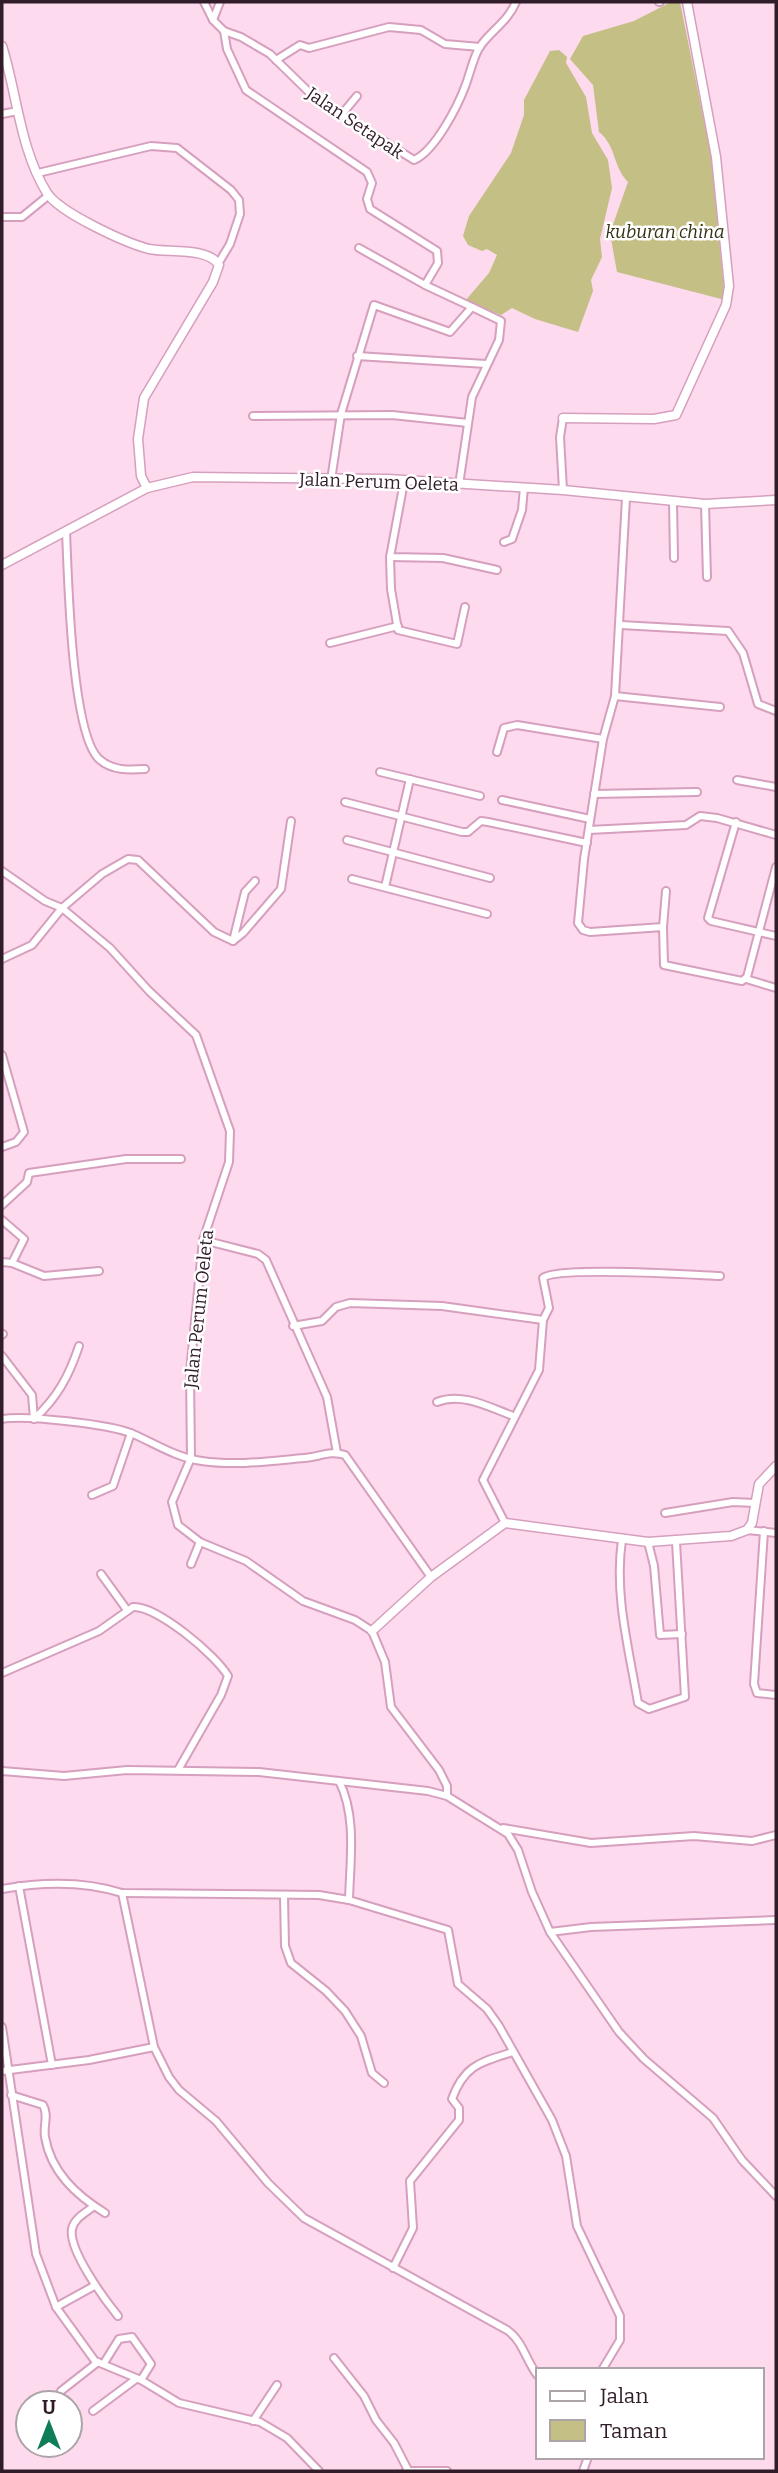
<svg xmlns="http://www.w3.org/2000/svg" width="778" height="2473" font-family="Bitter,serif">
	<rect width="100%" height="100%" fill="#fddaed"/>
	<!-- green -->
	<g fill="#c4bf84">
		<path d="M 671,2 L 680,2 L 711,156 L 725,300 L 617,272 L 610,233 L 628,182 C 613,167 616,145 599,132 L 593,85 L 570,59 L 583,36 L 634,21 Z"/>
		<polygon points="559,50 567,57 566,63 586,97 592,133 608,160 612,188 600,239 602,257 591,280 593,291 578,332 535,319 512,308 501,315 465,301 489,273 497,255 487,249 482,251 468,245 463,236 469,216 511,153 524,115 524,100 550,51"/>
	</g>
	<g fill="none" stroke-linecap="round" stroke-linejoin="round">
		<!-- minor casing -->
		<g stroke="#d69fbe" stroke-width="10">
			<g id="minor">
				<path d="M 204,2 L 213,20 L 224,31 L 241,37 L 270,54 L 316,99 L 414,160 C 435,151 458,106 466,84 C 470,73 473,59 479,48 C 490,31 507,23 516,2"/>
				<polyline points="659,2 660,2"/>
				<polyline points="213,20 220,2"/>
				<polyline points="224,31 227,49 246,90 367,172 372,183 367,199 370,209 437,251 438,263 425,285"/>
				<polyline points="276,60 300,45 309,48 389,27 421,30 445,44 480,47"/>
				<polyline points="2,114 18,111"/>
				<polyline points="342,114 357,96"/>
				<polyline points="38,173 151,146 177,148 231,190 239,200 240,214 230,244 218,264"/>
				<polyline points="2,217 22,217 49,195"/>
				<polyline points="359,248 425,285 472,307"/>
				<polyline points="357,356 486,364"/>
				<polyline points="253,416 392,415 468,423"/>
				<polyline points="563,418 560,437 563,490"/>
				<polyline points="331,480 341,414 374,305 450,332 472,307 501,321 499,340 472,397 459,485"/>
				<polyline points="404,482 390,557 443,558 497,570"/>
				<polyline points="626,498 615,696 603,739 584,859 578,923 583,930 590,932 663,927 664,965 742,981 747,977 776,867"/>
				<polyline points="673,502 674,558"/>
				<polyline points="705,504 707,577"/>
				<path d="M 66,531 C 68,574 71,733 99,759 C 112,771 129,770 145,769"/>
				<polyline points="504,542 512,539 522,510 524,487"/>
				<polyline points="390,557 391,589 398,630 457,644 465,607"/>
				<polyline points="621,625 728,631 743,653 758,704 776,711"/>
				<polyline points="330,643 398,626"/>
				<polyline points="615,696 720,707"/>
				<polyline points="497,752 504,728 517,725 603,739"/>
				<polyline points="380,772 480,796"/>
				<polyline points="737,780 776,787"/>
				<polyline points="594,794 697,792"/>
				<polyline points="502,800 590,819"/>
				<polyline points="345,802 462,832 468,832 481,821 488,822 587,843"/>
				<polyline points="736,822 708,918 711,921 776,936"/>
				<polyline points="589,830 686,825 700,816 717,818 776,835"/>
				<polyline points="347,840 490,878"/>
				<polyline points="2,871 45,901 62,908 110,948 149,991 196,1035 230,1131 229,1162 203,1240 190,1372 191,1458 172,1502 178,1525 200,1542 246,1561 303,1601 355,1620 372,1631 385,1662 391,1707 439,1770 447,1786 447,1796"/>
				<polyline points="352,879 487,914"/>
				<polyline points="255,881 245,892 233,941 243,933 281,889 291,821"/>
				<polyline points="385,887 410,779"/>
				<polyline points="663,927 666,891"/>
				<polyline points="2,959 32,945 62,908 102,874 128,859 138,860 214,932 233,941"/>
				<polyline points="746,979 776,988"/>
				<polyline points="2,1055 24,1132 16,1142 2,1147"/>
				<polyline points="2,1205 27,1182 29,1173 126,1159 181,1159"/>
				<polyline points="2,1220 24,1239 12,1263"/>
				<polyline points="203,1240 258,1254 266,1260 327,1397 337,1453"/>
				<polyline points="2,1262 12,1263 44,1276 99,1271"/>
				<polyline points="293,1326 322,1321 336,1307 350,1303 442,1306 543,1320"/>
				<polyline points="2,1335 3,1334"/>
				<polyline points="2,1356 32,1395 34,1419"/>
				<path d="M 437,1402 C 462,1392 489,1407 513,1416"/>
				<path d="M 2,1419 C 25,1415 110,1424 133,1434 C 156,1444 177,1458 202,1461 C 236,1466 271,1461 304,1458 C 319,1457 330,1450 345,1455 L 431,1577"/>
				<path d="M 34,1419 C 57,1398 69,1376 79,1346"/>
				<polyline points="92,1495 113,1486 131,1433"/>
				<polyline points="665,1513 733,1502 755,1503"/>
				<path d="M 505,1523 L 483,1480 L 539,1370 L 543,1320 L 549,1308 L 543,1278 C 556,1266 694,1275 720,1276"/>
				<polyline points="747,1530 776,1533"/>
				<polyline points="764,1531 754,1684 757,1693 776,1695"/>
				<path d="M 622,1540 C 614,1595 629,1649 638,1703 L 649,1709 L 685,1697 L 676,1542"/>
				<polyline points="648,1542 654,1566 660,1635 682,1634"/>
				<polyline points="191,1564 200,1542"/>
				<polyline points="101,1574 127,1610"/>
				<path d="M 2,1673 L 99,1631 L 133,1607 C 156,1605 216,1655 228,1676 L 221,1695 L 178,1770"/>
				<polyline points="2,1771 64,1776 127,1770 259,1772 428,1791 447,1796 508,1834 518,1850 532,1892 550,1932 619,2032 644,2059 713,2118 742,2160 776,2196"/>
				<path d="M 339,1781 C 357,1816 350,1861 349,1900"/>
				<polyline points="503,1828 591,1843 694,1836 752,1841 776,1835"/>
				<polyline points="19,1886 52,2065"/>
				<path d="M 2,1889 C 41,1882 84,1881 122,1893 L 319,1895 L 349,1900 L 448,1930 L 458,1984 L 487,2009 L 499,2026 L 552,2120 L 566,2156 L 577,2226 L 620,2316 L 620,2340 L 602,2370"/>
				<path d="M 122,1893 L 154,2047 L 169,2077 L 179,2090 L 216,2121 L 268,2183 L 304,2218 L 507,2330 C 523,2341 526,2361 538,2376"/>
				<polyline points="284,1896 285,1946 291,1963 326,1991 345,2011 361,2036 372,2073 384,2083"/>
				<polyline points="550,1932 591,1927 776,1920"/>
				<polyline points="2,2027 36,2254 56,2307 95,2361 141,2380 179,2403 260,2422 287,2438 319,2471"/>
				<polyline points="2,2071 89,2060 154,2047"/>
				<path d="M 11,2095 L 43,2105 C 49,2115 43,2126 45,2137 C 51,2172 76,2195 105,2213"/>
				<path d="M 94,2206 C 87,2212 74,2218 72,2229 C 68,2250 105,2300 118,2316"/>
				<path d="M 393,2268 L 413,2228 L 410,2181 L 459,2120 L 459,2108 L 452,2099 C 464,2065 481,2062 513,2052"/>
				<polyline points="56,2307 94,2286"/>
				<polyline points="334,2358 364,2396 376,2420 394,2443 408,2470"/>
				<polyline points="104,2363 119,2339 132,2337 151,2364 141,2380"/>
				<polyline points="61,2391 98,2362"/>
				<polyline points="93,2411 136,2379"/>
				<polyline points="253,2421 277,2385"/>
				<polyline points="406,2471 447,2471"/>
				<polyline points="583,2471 588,2457"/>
			</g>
		</g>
		<!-- tertiary casing -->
		<g stroke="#d69fbe" stroke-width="11">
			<g id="tertiary">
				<path d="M 2,46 C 17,93 20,150 47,193 C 60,213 126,243 149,249 C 168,253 208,247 219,265 L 213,282 L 144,398 L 138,439 L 141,476 L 147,488"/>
				<polyline points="563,418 654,419 676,415 726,305 729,286 716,157 687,2"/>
				<polyline points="2,565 147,488 193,477 388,479 563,490 705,504 776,500"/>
				<polyline points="372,1631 431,1577 505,1523 648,1542 731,1536 747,1530 752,1523 759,1484 776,1466"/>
			</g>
		</g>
		<!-- minor -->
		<use href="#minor" stroke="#fff" stroke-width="6"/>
		<!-- tertiary -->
		<use href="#tertiary" stroke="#fff" stroke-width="8"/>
	</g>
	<g text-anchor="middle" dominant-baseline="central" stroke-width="5" stroke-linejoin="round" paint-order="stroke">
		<!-- street labels -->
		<g font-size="18" fill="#311c29" stroke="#fff">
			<text transform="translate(355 123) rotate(34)">Jalan Setapak</text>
			<text transform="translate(379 482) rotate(2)">Jalan Perum Oeleta</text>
			<text transform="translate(199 1309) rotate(-84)">Jalan Perum Oeleta</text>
		</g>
		<!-- park labels -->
		<g font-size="18" font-style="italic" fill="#343213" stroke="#fff">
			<text x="665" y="232">kuburan china</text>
		</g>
	</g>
	<!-- border -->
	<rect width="778" height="2473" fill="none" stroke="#311c29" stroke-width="7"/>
	<!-- legend -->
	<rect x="536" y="2368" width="228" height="91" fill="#ffffff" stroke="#ada4a9" stroke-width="2"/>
	<rect x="550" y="2391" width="35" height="10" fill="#ffffff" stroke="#ada4a9" stroke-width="2"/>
	<text x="600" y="2403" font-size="21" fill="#311c29">Jalan</text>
	<rect x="550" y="2420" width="35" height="21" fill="#c4bf84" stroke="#ada4a9" stroke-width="2"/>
	<text x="600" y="2438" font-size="21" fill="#311c29">Taman</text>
	<!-- north arrow -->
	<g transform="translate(49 2424)"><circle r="33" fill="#ffffff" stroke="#ada4a9" stroke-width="2"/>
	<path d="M0-5L12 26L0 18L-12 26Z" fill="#0f7d59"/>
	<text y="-10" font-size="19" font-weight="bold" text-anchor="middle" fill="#311c29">U</text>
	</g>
</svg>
